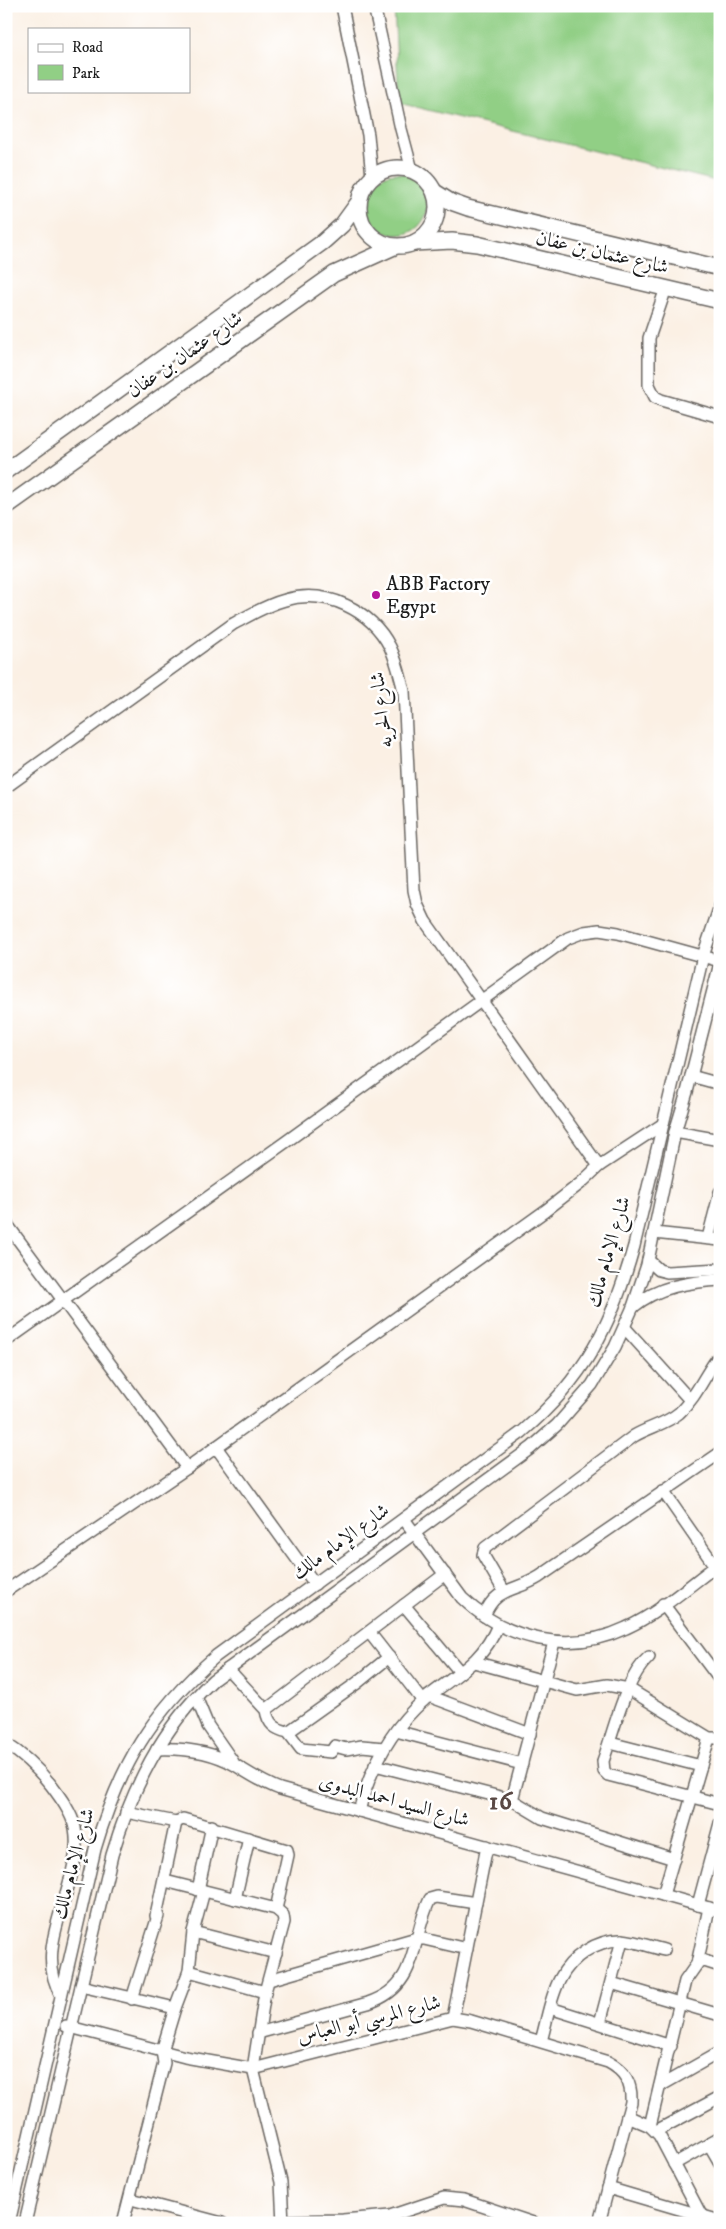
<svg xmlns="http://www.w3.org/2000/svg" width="726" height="2229" font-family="'IM FELL DW Pica',Amiri,serif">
	<rect width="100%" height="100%" fill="#fff"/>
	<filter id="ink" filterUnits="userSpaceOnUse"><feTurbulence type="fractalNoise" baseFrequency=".02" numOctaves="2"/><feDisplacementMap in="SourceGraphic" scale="10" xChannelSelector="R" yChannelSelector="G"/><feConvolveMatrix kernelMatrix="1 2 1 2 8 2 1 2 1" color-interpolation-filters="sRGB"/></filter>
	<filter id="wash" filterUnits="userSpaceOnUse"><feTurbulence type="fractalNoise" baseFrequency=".0096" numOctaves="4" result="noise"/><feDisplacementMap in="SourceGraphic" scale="20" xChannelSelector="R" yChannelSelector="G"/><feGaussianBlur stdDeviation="1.12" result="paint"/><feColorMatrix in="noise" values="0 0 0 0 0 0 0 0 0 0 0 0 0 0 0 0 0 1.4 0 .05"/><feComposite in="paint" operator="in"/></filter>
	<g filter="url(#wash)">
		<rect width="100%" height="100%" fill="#fbf0e4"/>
		<!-- green -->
		<g fill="#91cf85" stroke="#567650">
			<polygon points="394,6 720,6 720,182 399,103"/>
			<circle cx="397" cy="204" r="31"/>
		</g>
	</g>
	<g filter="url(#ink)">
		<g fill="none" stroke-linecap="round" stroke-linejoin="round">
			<!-- minor casing -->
			<g stroke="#6a6662" stroke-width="14">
				<g id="minor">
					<polyline points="342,6 368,135 372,177"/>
					<polyline points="374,6 401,129 412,170"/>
					<polyline points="666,288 649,338 649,385 655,397 661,400 720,417"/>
					<path d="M 6,787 L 233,624 C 250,615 266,605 285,600 C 326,588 371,610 390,647 C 397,661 400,676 404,691 L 414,890 L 417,904 L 425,921 L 599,1166 L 581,1183 L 545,1211 L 187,1468"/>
					<polyline points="691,1076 720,1084"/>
					<polyline points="675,1132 720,1140"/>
					<polyline points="599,1166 663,1124"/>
					<polyline points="6,1223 187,1468 6,1591"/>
					<polyline points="654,1233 720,1240"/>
					<polyline points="708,1238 720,1192"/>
					<polyline points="648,1260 659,1270 667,1272 720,1269"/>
					<path d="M 633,1307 C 658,1286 689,1282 720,1280"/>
					<polyline points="625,1328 690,1400"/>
					<polyline points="6,1341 287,1141 568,938 584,932 599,930 618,933 720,961"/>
					<polyline points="216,1447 315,1584"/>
					<polyline points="663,1491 715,1566"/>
					<path d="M 404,1519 L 462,1598 C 506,1640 569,1655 626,1628 C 658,1614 691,1584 720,1563"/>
					<path d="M 504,1591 L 483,1555 L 485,1548 L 634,1436 C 649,1427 666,1424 679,1413 C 697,1397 705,1373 720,1355"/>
					<polyline points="663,1604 720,1680"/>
					<polyline points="404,1605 460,1672"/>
					<path d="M 484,1616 C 496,1586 515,1592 539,1577 L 720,1453"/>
					<polyline points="369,1632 423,1701"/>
					<path d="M 649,1657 C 625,1678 614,1731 603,1761 L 604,1771 L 608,1775 L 720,1804"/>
					<polyline points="474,1662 577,1690 607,1685 629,1689 709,1738 720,1738"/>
					<path d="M 228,1669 L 266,1710 C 268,1724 275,1729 288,1732 L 301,1749 L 331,1752 L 335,1746 L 346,1749 L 362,1746 L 384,1748"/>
					<polyline points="429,1696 530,1734"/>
					<polyline points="196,1697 208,1726 233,1762"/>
					<polyline points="266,1710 445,1574"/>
					<polyline points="396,1731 522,1764"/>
					<polyline points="288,1732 357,1683 389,1657"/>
					<polyline points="610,1743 701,1766"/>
					<path d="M 6,1744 C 24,1755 38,1769 51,1785 C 60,1797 72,1813 75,1828 C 85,1882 30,1944 61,1995"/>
					<path d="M 157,1749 C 184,1748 211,1751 235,1765 C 250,1774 263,1783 280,1789 L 720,1911"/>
					<polyline points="375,1765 512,1800 542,1818 674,1859"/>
					<polyline points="512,1800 554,1642"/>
					<path d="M 359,1811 C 370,1769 391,1729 424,1700 C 454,1675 482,1664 498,1625"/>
					<polyline points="126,1812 176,1822 183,1819 287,1850 288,1855 276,1909"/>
					<polyline points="165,1881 276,1909 283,1915 284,1922 265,1992 253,2069 281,2182 283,2223"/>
					<polyline points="198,1890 212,1826"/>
					<polyline points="663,1895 709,1738"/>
					<polyline points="235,1899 249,1838"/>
					<polyline points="698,1905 720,1823"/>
					<polyline points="193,1932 276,1953"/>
					<polyline points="698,1959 720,1966"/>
					<polyline points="189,1971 265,1992"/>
					<polyline points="269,1980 413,1939 424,1939 467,1949"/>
					<polyline points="611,1983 720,2015"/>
					<polyline points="81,1986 175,2008"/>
					<polyline points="132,1999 158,1916 156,1916 176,1822"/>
					<polyline points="550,2008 671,2046"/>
					<polyline points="453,2018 487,1846"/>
					<polyline points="600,2023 622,1940"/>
					<path d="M 66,2026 L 185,2057 L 253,2069 L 453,2018 L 471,2021 L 608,2062 C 625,2071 632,2083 631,2102 L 599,2223"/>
					<path d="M 258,2033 L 368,2003 C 420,1986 410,1940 430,1899 L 437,1897 L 476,1903"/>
					<path d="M 541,2041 C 547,2021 550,1997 560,1979 C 571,1957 597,1939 622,1940 C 636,1941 651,1947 664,1950"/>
					<polyline points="660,2086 720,2052"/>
					<polyline points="627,2116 650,2126 659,2135 701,2215"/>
					<polyline points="650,2126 685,1981 697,1964 709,1908"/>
					<polyline points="656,2131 720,2097"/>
					<polyline points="709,2144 720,2163"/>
					<polyline points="674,2164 720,2138"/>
					<polyline points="608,2188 720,2221"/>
					<polyline points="131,2199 222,2223"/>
					<polyline points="283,2221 343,2220 390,2216 444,2198 464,2200 533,2223"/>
					<path d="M 9,2223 L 95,1849 C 119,1767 151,1712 216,1656 L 522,1432 C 585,1378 612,1325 634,1246 L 703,956 L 720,906"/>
					<path d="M 25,2223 L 112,1855 C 132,1789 161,1728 213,1680 L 531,1448 L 557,1425 L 592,1385 L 615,1347 L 633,1307 L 647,1265 L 675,1132 L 687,1092 L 720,963"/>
					<polyline points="123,2223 164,2063 162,2051 175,2008 189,1971 193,1932 204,1891"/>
				</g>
			</g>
			<!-- major casing -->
			<g stroke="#6a6662" stroke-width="18">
				<g id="major">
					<circle cx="398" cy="207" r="39"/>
					<polyline points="435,192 451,202 468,208 720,268"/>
					<polyline points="414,243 452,241 477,244 720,301"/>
					<polyline points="6,471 323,242 342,225 358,203"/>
					<polyline points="6,507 334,274 394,247"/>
				</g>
			</g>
			<!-- minor -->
			<use href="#minor" stroke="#fff" stroke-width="11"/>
			<!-- major -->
			<use href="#major" stroke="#fff" stroke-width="15"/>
		</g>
	</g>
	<!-- markers -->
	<circle fill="#b5179e" stroke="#fff" stroke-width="2" cx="376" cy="595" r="5"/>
	<g text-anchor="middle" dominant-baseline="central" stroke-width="5" stroke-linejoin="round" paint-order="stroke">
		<!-- street labels -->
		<g font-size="20" fill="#1c1c1c" stroke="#fff">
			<text transform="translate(602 253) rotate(13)">شارع عثمان بن عفان</text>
			<text transform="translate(185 355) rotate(-35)">شارع عثمان بن عفان</text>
			<text transform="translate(382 710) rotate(-97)">شارع الحريه</text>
			<text transform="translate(609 1252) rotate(-74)">شارع الإمام مالك</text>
			<text transform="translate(341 1542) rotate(-36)">شارع الإمام مالك</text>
			<text transform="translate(394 1801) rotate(15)">شارع السيد احمد البدوى</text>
			<text transform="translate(74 1864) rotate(-75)">شارع الإمام مالك</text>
			<text transform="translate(369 2020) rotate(-14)">شارع المرسي أبو العباس</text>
		</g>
		<!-- poi labels -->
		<g font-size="20" fill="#1c1c1c" stroke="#fff" text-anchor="start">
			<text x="386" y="584">ABB Factory<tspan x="386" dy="23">Egypt</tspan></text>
		</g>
		<!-- district labels -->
		<g font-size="25" font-weight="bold" letter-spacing="1" fill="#594844" stroke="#fff">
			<text x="501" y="1801">16</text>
		</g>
	</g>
	<!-- margin -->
	<rect width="726" height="2229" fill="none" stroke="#fff" stroke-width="25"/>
	<!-- legend -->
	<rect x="28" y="28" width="162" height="65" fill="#ffffff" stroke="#a4a4a4"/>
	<rect x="38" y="44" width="25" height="8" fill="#ffffff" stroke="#a4a4a4"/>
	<text x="72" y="52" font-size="15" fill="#1c1c1c">Road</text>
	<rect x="38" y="65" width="25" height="15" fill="#91cf85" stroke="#a4a4a4"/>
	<text x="72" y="78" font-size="15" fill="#1c1c1c">Park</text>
</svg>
